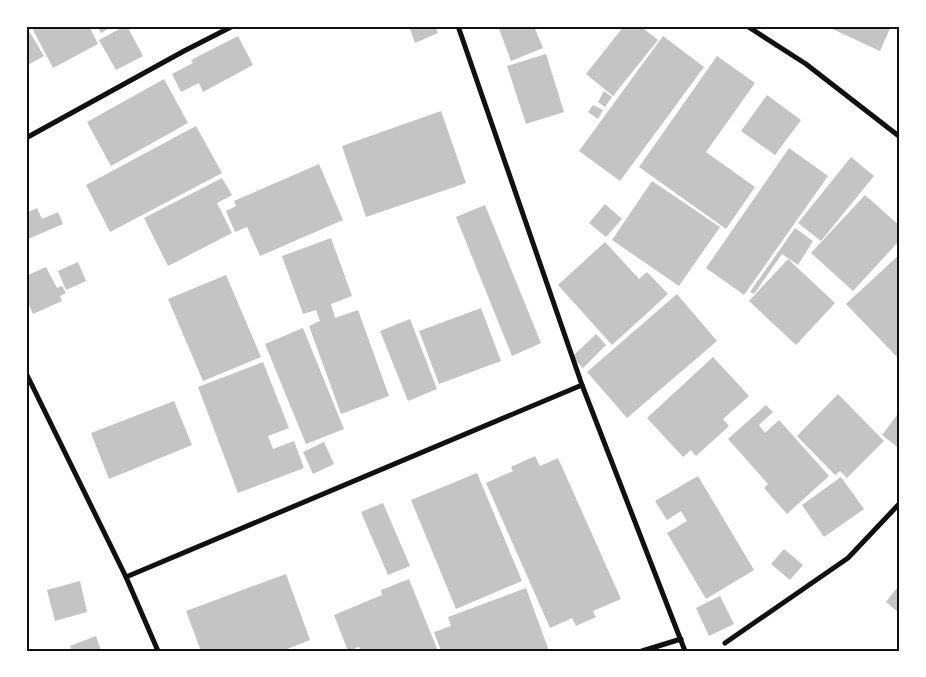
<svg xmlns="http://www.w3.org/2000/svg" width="926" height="677" font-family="'Fira Sans',sans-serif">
	<rect width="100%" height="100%" fill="#fff"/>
	<!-- building -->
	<g fill="#c4c4c4">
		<polygon points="26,26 44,56 26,66"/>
		<polygon points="31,26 89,26 98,44 53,68"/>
		<polygon points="97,26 113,26 101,33"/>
		<polygon points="125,26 127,26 143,56 116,70 99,40"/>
		<polygon points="409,26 435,26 438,33 415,43"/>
		<polygon points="498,26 534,26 543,48 511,61"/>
		<polygon points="624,26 640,26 658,40 613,96 586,74"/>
		<polygon points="826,26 891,26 880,51"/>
		<polygon points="238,36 253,65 203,92 199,83 181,92 172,74 193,63 191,60"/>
		<polygon points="663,36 704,67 620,181 579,151"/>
		<polygon points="546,54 564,112 526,124 507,66"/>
		<polygon points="717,56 755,83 706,152 755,187 726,229 639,167"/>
		<polygon points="164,79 188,123 111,166 87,122"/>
		<polygon points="604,91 612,97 605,107 598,102"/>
		<polygon points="767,95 801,120 775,155 741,131"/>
		<polygon points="593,105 603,110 598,119 588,112"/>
		<polygon points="441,111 466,183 366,217 342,146"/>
		<polygon points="196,126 222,173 110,232 86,185"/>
		<polygon points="789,148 828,176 744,295 706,268"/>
		<polygon points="851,157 874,176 821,241 798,223"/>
		<polygon points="319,164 343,220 260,256 247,227 235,232 226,211 236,206 234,201"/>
		<polygon points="222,178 232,195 217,203 232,233 168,266 144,218"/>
		<polygon points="652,181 720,227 679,286 612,240"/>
		<polygon points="865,195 900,226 900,240 853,291 811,253"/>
		<polygon points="605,204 622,219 606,237 589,223"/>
		<polygon points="485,205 541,343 512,356 456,217"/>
		<polygon points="37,208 42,219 58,212 63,224 26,240 26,213"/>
		<polygon points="795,228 813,241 798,265 782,254 754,294 750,292"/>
		<polygon points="331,238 352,296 331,304 335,318 358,310 389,396 341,414 309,326 320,321 316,310 303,314 282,256"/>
		<polygon points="605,242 639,279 647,272 668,294 612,345 558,285"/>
		<polygon points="900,254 900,360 846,304"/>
		<polygon points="788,259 835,303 796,345 749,301"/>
		<polygon points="78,262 86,281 66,290 58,271"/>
		<polygon points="46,267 57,288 62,286 66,293 60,296 62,301 33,314 26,298 26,276"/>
		<polygon points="226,275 261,357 203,381 168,299"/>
		<polygon points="677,294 717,341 627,418 587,372"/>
		<polygon points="481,308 501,361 439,384 419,331"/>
		<polygon points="410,319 437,389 408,401 380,331"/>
		<polygon points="303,328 344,429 306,444 265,344"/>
		<polygon points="596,334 606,345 583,368 572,357"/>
		<polygon points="713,357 749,396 723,419 729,426 696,456 691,450 683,457 647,418"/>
		<polygon points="263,362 289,428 268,436 273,449 294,441 304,468 238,493 198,387"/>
		<polygon points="838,394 884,441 847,478 840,471 835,475 797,436"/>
		<polygon points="174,401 192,445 109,479 91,433"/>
		<polygon points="766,405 773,412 759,425 765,433 779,420 829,476 787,514 764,488 768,484 728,439"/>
		<polygon points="900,411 900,449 882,435"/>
		<polygon points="324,442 334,464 313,474 303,452"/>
		<polygon points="535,456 540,466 558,458 621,599 593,611 596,617 576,626 572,618 550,628 486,483 513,471 511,467"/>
		<polygon points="477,473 522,581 456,609 411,500"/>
		<polygon points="698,476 754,570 706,599 667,533 687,521 681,511 667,520 655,501"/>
		<polygon points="841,477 864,509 824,537 802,505"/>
		<polygon points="383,503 410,566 388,575 361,512"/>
		<polygon points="784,549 803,565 790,580 771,564"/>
		<polygon points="286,574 310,640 282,651 201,651 186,611"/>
		<polygon points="409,579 438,651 361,651 359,647 355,648 356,651 348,651 334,615 382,595 381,590"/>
		<polygon points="80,581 87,612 55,621 47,590"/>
		<polygon points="900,584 900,614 886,602"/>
		<polygon points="526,588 549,651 441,651 434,632 451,626 448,617"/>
		<polygon points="720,596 734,624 709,636 696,608"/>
		<polygon points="96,636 101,651 72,651 70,646"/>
	</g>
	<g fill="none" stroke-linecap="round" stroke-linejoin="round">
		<!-- minor -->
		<g stroke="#111" stroke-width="5">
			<polyline points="458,26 582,385 685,651"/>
			<polyline points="747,26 806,64 900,137"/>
			<polyline points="26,138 184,51 233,26"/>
			<polyline points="26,373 126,577 158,651"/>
			<polyline points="126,577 582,385"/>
			<polyline points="725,643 848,558 900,503"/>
			<polyline points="642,651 681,639"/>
		</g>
	</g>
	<!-- border -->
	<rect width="926" height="677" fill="none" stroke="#ffffff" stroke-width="55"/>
	<rect x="28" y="28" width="870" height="622" fill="none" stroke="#111" stroke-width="2"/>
</svg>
